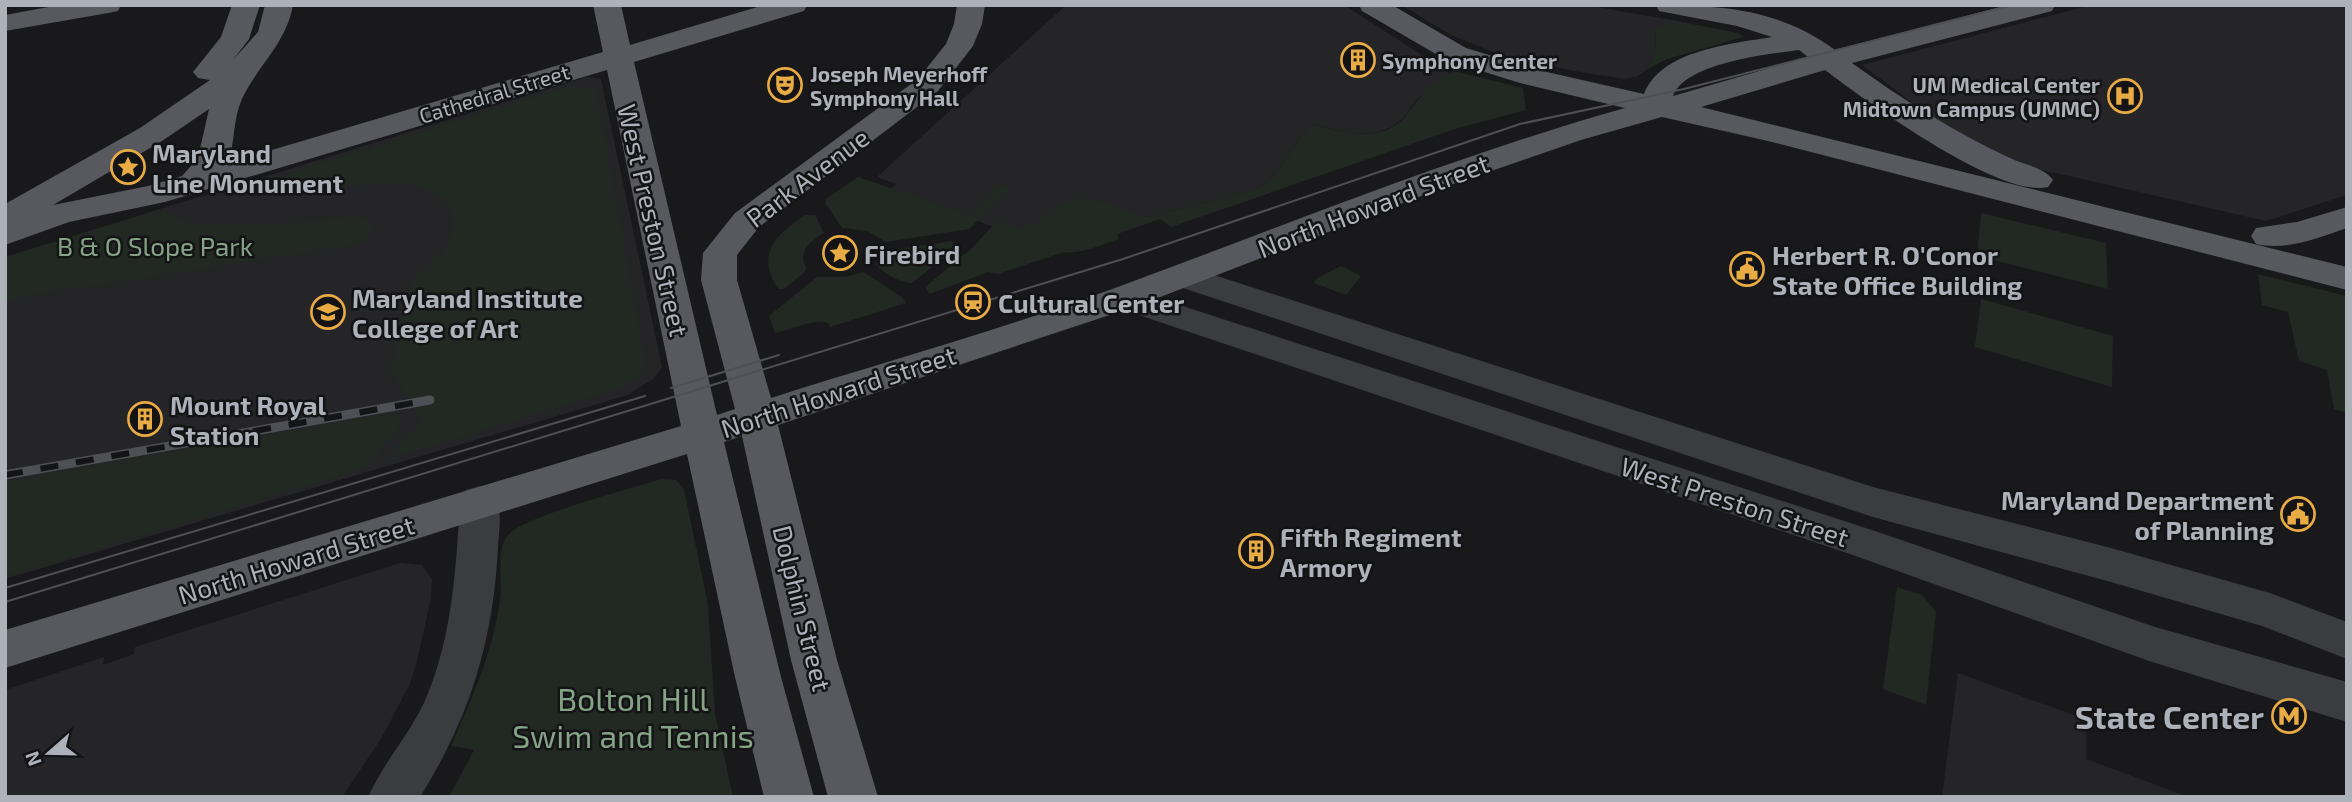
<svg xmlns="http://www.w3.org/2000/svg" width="2352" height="802" font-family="'Exo 2',sans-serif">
	<rect width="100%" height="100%" fill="#19191b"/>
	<!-- built -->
	<g fill="#252528">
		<polygon points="1066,5 1344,5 1450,73 1415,101 1405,116 1392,127 1375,133 1351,134 1310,124 1271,179 1257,189 1142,218 1026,233 1002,231 974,219 888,192 896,184 877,177"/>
		<polygon points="1401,5 1586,5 1677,21 1656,30 1655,55 1646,70 1636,77 1624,79 1574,71 1498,54 1451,35"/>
		<polygon points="2091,5 2347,5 2347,195 2266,221 2026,166 1945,127 1862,65"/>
		<polygon points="587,77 601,79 662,367 653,379 628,395 5,579 5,257"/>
		<polygon points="400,563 422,565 432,579 431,598 417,661 410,684 381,739 342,797 5,797 5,690 104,657 103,665 134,654 135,647"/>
		<polygon points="1958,673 2087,720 2086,759 2189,797 1942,797"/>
	</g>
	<!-- green -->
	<g fill="#212922">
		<polygon points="1677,21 1738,33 1743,37 1667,59 1646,70 1655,55 1656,29"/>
		<path d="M 1454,71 L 1523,88 L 1526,110 L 1455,129 L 1171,227 L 1160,219 L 1117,234 L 1119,239 C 1103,244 1080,255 1064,252 L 998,274 L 988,272 L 930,294 L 925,287 L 972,248 L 998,220 L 1022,229 L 1044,218 L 1051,208 L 1054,209 C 1073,195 1079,196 1101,203 L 1103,201 L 1146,217 L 1257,189 L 1271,179 L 1310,124 C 1340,132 1385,145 1407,114 C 1418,98 1435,80 1454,71 Z"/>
		<polygon points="569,86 596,88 647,370 622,388 386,460 422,420 390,370 411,282 446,248 453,229 453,214 437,194 406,184 241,188"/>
		<polygon points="858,177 970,215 1000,185 1010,189 969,229 886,242 867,231 842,228 825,203 826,199"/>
		<path d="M 165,211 C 189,237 323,218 362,217 L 373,223 L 374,227 L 369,236 L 350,246 L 33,295 L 5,302 L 5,257 L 131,219 Z"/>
		<polygon points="1981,213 2106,243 2108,289 1977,256"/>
		<path d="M 805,215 L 815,215 L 824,233 C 811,241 797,251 806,267 L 805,272 L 784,289 L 778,289 C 755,253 776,235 805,215 Z"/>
		<path d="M 952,241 L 957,247 L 912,283 C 900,283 883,273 876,264 L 884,251 Z"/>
		<polygon points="1341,266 1361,276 1346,295 1314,283 1316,279"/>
		<path d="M 863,272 L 902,297 L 906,303 L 830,327 L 828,323 C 812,318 792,330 775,333 L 769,316 L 817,277 L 845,277 Z"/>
		<polygon points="2258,274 2347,296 2347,413 2334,409 2327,370 2299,361 2288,312 2262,305"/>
		<polygon points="1981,299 2113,336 2112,387 1975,347"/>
		<polygon points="396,412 401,424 369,467 5,577 5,482"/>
		<path d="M 661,479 L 676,480 L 684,489 L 708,605 L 715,714 L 733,797 L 449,797 L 474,750 L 451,746 C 472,698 493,652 500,600 C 503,580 494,548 510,533 C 530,515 630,489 661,479 Z"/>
		<polygon points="1897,587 1922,595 1936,612 1926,705 1883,689"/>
	</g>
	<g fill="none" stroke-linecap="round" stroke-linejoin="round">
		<!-- minor -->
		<g fill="#3b3c40" fill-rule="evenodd">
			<polygon points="1183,265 1873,487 2111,548 2270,593 2347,622 2347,659 2262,626 2111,582 1873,517 1171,284 1166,276 1171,268"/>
			<polygon points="1124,287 1878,532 2152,626 2347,682 2347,722 2152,662 1850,554 1112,306 1107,298 1112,290"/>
			<path d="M 480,486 L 494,490 C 503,507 499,529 498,548 C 493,642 470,717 420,797 L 368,797 C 383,764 407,737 423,705 C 452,642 456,570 460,501 L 466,490 Z"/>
		</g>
		<!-- major -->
		<g fill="#57595f" fill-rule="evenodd">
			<polygon points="59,5 121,5 118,11 108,13 5,31 5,15"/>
			<path d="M 232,5 L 260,5 L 249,39 L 233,60 L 258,32 L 265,5 L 293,5 C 286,44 258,65 242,99 C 233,118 235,143 228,163 L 603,52 L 593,5 L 621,5 L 630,45 L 764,5 L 807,5 L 804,11 L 634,62 L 717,415 L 735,409 L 701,280 L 703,253 L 735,213 L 918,79 L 946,44 L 954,24 L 957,5 L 985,5 L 982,24 L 973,46 L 938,91 L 759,227 L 737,255 L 737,280 L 771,398 C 884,362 1003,329 1115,288 C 1284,226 1451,157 1625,108 L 1520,83 L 1446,60 L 1362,11 L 1359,5 L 1392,5 L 1466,48 L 1538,70 L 1644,94 C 1661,50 1731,44 1772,37 L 1737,26 L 1659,11 L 1656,5 C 1721,5 1780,9 1835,50 L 2009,5 L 2055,5 L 2052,11 L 1852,63 C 1902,99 1954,132 2010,158 C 2024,165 2044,167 2053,180 L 2048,187 C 2000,199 1866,101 1825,70 L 1701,107 L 2347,267 L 2347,290 L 1768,141 L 1662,117 L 1581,140 L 1442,188 L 1137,306 L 778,425 L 837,660 L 878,797 L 828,797 L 791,660 L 742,436 L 724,442 L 781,677 L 814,797 L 764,797 L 735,677 L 687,454 L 5,668 L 5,630 L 681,426 L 607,70 L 165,202 L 69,222 L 5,245 L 5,204 L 140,128 L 210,80 L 198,78 L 193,72 L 221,37 ZM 1799,50 L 1808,57 L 1673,96 C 1685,63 1768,54 1799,50 ZM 209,109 L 198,158 L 182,176 L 148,186 L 53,205 L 162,141 Z"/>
			<path d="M 2347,207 L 2347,228 C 2318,238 2286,251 2256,244 L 2251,236 L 2256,228 L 2297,222 Z"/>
		</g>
		<!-- tram -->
		<g stroke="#4e5055" stroke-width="2">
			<polyline points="671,388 779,355"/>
			<polyline points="5,588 645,396"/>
			<polyline points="5,602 1123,259 1520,124 1684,89 2012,5"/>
		</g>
		<!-- rail casing -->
		<g stroke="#4e5055" stroke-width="9">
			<polyline id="rail" points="5,475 430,400"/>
		</g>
		<!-- rail -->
		<use href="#rail" stroke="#141416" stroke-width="6" stroke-dasharray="18" stroke-linecap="butt"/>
	</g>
	<!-- icons -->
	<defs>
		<g id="building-ring" transform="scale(1.75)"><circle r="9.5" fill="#141416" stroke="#e9ab44" stroke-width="1.5"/><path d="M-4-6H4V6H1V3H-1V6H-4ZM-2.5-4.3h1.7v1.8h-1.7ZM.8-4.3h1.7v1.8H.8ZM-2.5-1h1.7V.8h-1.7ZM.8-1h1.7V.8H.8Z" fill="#e9ab44"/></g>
		<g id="theatre-ring" transform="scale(1.75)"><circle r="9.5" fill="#141416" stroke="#e9ab44" stroke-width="1.5"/><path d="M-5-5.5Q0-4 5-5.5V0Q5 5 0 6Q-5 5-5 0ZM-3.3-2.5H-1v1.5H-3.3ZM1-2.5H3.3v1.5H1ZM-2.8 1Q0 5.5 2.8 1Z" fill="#e9ab44"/></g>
		<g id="hospital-ring" transform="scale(1.75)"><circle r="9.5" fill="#141416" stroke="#e9ab44" stroke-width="1.5"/><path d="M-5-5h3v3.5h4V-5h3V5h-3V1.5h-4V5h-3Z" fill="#e9ab44"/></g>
		<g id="sight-ring" transform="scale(1.75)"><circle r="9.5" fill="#141416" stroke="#e9ab44" stroke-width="1.5"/><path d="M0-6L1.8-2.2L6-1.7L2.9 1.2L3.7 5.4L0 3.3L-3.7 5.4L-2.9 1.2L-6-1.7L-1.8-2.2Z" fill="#e9ab44"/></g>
		<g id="civic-ring" transform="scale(1.75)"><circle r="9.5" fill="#141416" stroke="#e9ab44" stroke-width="1.5"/><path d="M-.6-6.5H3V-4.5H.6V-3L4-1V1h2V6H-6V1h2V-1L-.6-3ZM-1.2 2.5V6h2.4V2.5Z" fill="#e9ab44"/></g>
		<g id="station-ring" transform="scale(1.75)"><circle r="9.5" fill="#141416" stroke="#e9ab44" stroke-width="1.5"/><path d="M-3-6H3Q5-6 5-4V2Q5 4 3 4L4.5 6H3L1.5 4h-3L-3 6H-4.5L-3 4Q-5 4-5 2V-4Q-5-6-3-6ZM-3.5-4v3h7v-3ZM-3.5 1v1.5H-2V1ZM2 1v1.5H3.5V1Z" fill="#e9ab44"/></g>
		<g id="university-ring" transform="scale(1.75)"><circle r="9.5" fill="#141416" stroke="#e9ab44" stroke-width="1.5"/><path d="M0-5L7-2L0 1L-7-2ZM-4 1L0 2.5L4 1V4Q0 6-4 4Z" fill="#e9ab44"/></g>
		<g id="metro-ring" transform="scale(1.75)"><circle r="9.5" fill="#141416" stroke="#e9ab44" stroke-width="1.5"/><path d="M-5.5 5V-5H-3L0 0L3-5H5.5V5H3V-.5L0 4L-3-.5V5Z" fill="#e9ab44"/></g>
	</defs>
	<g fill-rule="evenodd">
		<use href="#building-ring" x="1358" y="60"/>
		<use href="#theatre-ring" x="785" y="85"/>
		<use href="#hospital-ring" x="2125" y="96"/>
		<use href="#sight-ring" x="128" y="167"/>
		<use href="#sight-ring" x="840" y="253"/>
		<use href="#civic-ring" x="1747" y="269"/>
		<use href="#station-ring" x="973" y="302"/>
		<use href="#university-ring" x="328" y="312"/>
		<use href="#building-ring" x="145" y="419"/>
		<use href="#civic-ring" x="2298" y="514"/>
		<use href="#building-ring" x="1256" y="551"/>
		<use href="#metro-ring" x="2289" y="716"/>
	</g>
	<g text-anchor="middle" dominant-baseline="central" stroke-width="5" stroke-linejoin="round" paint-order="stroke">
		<!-- far-poi labels -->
		<g font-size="21" font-weight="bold" fill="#adb1ba" stroke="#141416" text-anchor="start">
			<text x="1382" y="60">Symphony Center</text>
			<text x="810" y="73">Joseph Meyerhoff<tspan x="810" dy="24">Symphony Hall</tspan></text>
			<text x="2100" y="84" text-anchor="end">UM Medical Center<tspan x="2100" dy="24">Midtown Campus (UMMC)</tspan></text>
		</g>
		<!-- far-street labels -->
		<g font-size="21" fill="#adb1ba" stroke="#141416">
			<text transform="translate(494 93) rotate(-17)">Cathedral Street</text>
		</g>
		<!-- poi labels -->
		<g font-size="26" font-weight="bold" fill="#adb1ba" stroke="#141416" text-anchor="start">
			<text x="152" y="152">Maryland<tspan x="152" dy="30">Line Monument</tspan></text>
			<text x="864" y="253">Firebird</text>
			<text x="1772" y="254">Herbert R. O'Conor<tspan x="1772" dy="30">State Office Building</tspan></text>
			<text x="352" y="297">Maryland Institute<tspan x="352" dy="30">College of Art</tspan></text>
			<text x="998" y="302">Cultural Center</text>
			<text x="170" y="404">Mount Royal<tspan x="170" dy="30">Station</tspan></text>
			<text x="2274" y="499" text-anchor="end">Maryland Department<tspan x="2274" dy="30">of Planning</tspan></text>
			<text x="1280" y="536">Fifth Regiment<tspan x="1280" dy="30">Armory</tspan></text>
		</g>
		<!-- street labels -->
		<g font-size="26" fill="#adb1ba" stroke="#141416">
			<text transform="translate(807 177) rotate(-37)">Park Avenue</text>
			<text transform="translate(1373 205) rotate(-21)">North Howard Street</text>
			<text transform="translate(654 220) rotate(77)">West Preston Street</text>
			<text transform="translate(838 391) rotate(-18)">North Howard Street</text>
			<text transform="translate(1735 501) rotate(18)">West Preston Street</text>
			<text transform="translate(296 559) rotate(-17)">North Howard Street</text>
			<text transform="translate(803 608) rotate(76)">Dolphin Street</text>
		</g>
		<!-- park labels -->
		<g font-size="26" fill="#85a486" stroke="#141416">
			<text x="155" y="245">B &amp; O Slope Park</text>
		</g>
		<!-- near-park labels -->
		<g font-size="32" fill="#85a486" stroke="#141416">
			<text x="633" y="698">Bolton Hill<tspan x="633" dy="37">Swim and Tennis</tspan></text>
		</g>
		<!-- near-poi labels -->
		<g font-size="32" font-weight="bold" fill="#adb1ba" stroke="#141416" text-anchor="end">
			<text x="2264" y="716">State Center</text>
		</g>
	</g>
	<!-- border -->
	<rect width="2352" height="802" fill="none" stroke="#adb1ba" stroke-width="14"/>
	<!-- north arrow -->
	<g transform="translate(49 753) rotate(250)" stroke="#141416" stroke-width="5" paint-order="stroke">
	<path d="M0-5L12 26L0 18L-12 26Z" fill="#adb1ba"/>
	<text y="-10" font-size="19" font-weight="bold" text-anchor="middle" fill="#adb1ba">N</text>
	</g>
</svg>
